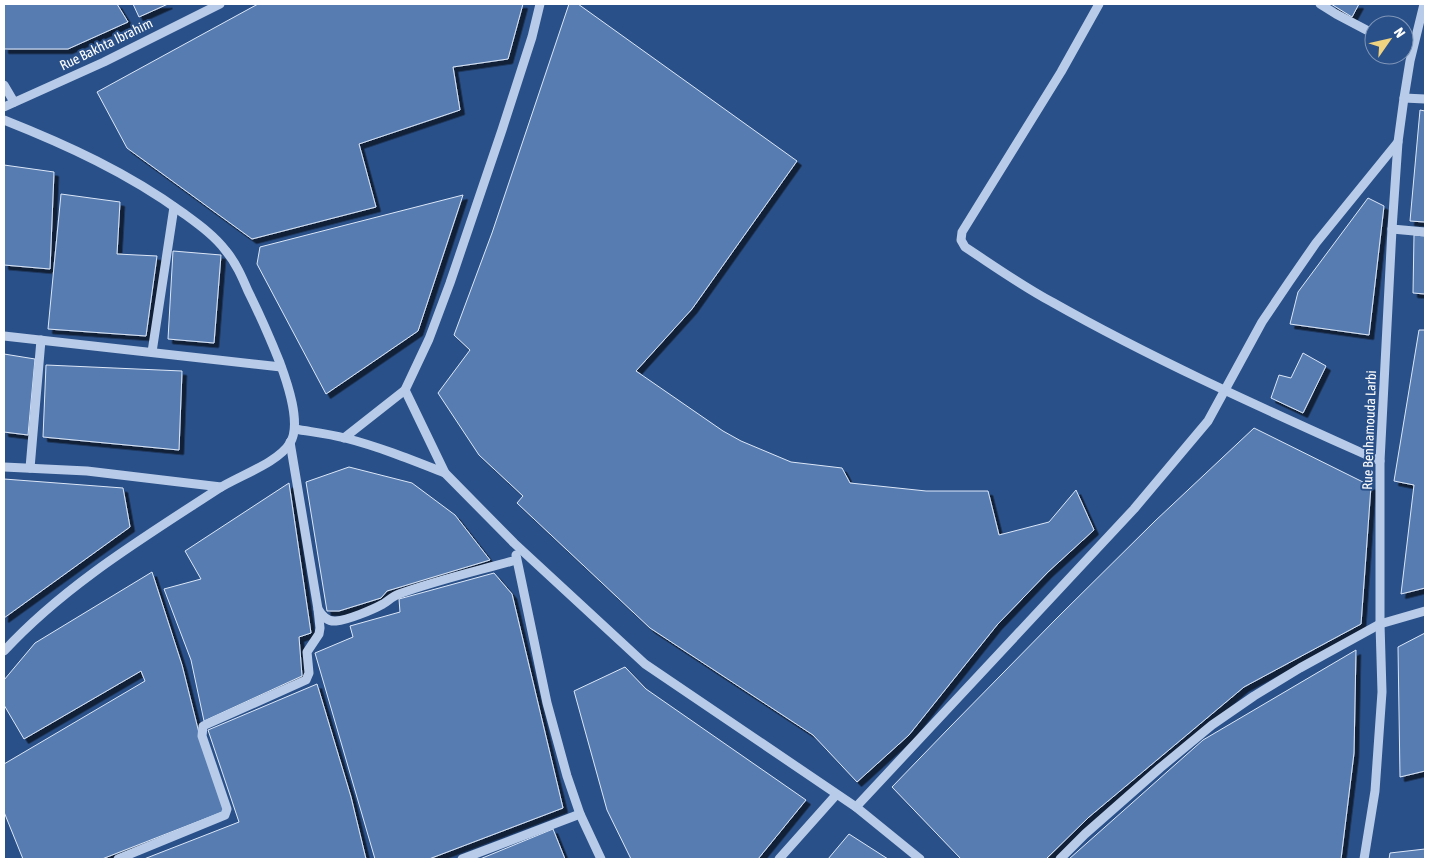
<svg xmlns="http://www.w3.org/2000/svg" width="1429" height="863" font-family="'Asap Condensed',sans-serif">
	<defs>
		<filter id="shadow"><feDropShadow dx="4.5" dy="4.5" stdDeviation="0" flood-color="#0009"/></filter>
	</defs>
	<rect width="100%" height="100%" fill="#2a5089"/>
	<!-- building -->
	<g fill="#567cb2" stroke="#dce7f7" filter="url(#shadow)">
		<polygon points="4,4 117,4 128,22 68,49 4,49"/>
		<polygon points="133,4 168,4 139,17"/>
		<polygon points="258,4 523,4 508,59 453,67 460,110 359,144 376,207 252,239 127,148 97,92"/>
		<polygon points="569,4 578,4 797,161 692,309 636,371 723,431 741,441 791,462 842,468 850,483 926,491 988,491 999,535 1049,522 1076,490 1094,530 1048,572 997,625 909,735 857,782 813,735 650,628 517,503 523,496 479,455 438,393 470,350 454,335 492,233"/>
		<polygon points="1331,4 1359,4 1352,17"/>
		<polygon points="1420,110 1425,111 1425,222 1410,221"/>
		<polygon points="4,165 54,172 50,269 4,265"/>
		<polygon points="61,194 120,202 117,254 157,256 146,336 48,329"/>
		<polygon points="463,195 418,331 326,394 257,264 260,247"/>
		<polygon points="1368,198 1384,206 1369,335 1290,324 1298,292"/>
		<polygon points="1414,235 1425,236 1425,294 1413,293"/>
		<polygon points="173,251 221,255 214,343 168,339"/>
		<polygon points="1419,330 1425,330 1425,588 1401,594 1414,485 1394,481"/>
		<polygon points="1303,353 1326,366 1303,413 1271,398 1279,375 1291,378"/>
		<polygon points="4,354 35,359 28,435 4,432"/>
		<polygon points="46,365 182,371 179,450 43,437"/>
		<polygon points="1254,428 1371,486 1361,624 1244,687 1089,817 1046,859 961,859 892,787 949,728 1056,619 1155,521"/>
		<polygon points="349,467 412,483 455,515 490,560 387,591 381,598 339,611 327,611 306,482"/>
		<polygon points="4,479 123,488 130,527 4,618"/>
		<polygon points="289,483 311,633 299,637 302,676 204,721 191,660 164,589 201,579 185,551"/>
		<polygon points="152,572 182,665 202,745 225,811 102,859 23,859 4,812 4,764 145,681 141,671 24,739 4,705 4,680 35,643"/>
		<polygon points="494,573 512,594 563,808 429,859 375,859 315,653 353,637 350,626 400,612 399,599"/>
		<polygon points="1425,633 1425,771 1400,777 1398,647"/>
		<polygon points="1356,650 1354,753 1341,859 1069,859 1203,740"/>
		<polygon points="625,667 646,689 806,800 758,859 631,859 607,810 574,691"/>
		<polygon points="317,684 351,797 366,859 144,859 239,822 208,730"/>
		<polygon points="553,829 565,859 480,859"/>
		<polygon points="849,834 888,859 828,859"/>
		<polygon points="1425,849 1425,859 1389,859 1390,853"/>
	</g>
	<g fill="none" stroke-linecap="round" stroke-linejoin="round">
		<!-- minor -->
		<g stroke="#b8cce9" stroke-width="9">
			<path d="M 1099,4 L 1061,72 L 962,232 L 961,240 L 965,247 C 994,266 1022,286 1052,302 C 1158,362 1269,411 1380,461"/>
			<polyline points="1320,4 1336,14 1374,34"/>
			<polyline points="4,85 14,102"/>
			<polyline points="1404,98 1425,99"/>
			<polyline points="4,107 104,62 220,4"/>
			<path d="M 4,120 C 67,145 128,173 183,213 C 198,224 215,236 226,251 C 236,263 242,277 248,291 C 260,315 270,338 280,363 C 287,382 302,424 290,443 C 278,463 238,476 218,489 C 143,538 65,585 4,651"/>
			<polyline points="1392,229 1425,232"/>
			<polyline points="4,336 281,367"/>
			<polyline points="152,352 174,207"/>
			<polyline points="405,390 445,473 514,543 645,664 856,807 920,859"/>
			<path d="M 295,429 C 312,432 329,434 345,438 C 380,447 412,460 445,473"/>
			<polyline points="344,438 405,390 429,339 450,283 502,130 532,37 540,4"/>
			<path d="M 290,442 L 318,609 C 322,616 328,622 336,621 C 348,620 372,610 383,604 C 388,601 393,596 399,594 C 437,580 477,571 516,560"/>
			<polyline points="4,467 87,471 221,487"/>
			<polyline points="30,468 41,340"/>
			<polyline points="516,555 547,703 567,776 580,814 601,859"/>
			<polyline points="856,807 1134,509 1208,421 1262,322 1289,282 1316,243 1398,142"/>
			<polyline points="118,859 225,815 227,809 202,736 203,726 306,680 309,673 307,652 319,634 320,628 318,609"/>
			<polyline points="462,859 580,814"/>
			<polyline points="779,859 836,795"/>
			<polyline points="1060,859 1085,834 1160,768 1212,725 1254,696 1300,668 1380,624 1425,611"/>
			<polyline points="1364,859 1375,791 1382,692 1380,624 1380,461 1392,229 1398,142 1404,98 1410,61 1424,4"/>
		</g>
	</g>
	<g text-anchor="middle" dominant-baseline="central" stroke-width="4" stroke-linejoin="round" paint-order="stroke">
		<!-- street labels -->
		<g font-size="14" fill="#fff" stroke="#2a5089">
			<text transform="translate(106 44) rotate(-26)">Rue Bakhta Ibrahim</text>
			<text transform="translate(1369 430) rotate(-88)">Rue Benhamouda Larbi</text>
		</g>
	</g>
	<!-- border -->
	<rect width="1429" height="863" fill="none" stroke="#ffffff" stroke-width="10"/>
	<!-- north arrow -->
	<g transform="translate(1389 40) rotate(56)"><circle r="24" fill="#2a5089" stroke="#7f96b8"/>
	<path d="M0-4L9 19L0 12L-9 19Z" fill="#efd380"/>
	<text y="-8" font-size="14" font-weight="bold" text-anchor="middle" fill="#ffffff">N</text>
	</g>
</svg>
